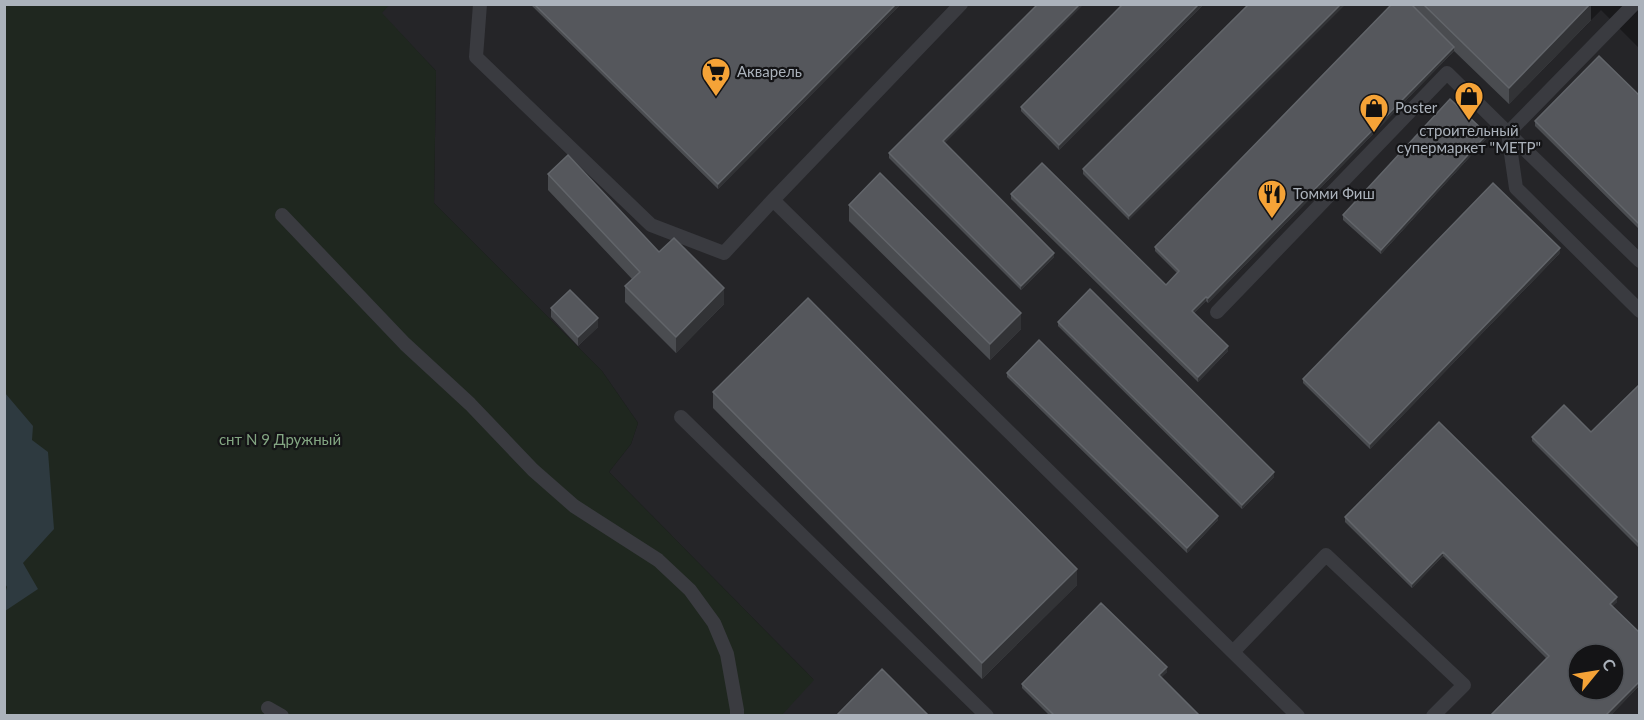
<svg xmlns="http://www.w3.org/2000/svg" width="1644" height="720" viewBox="0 0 1644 720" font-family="Lato,sans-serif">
<rect width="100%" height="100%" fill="#19191b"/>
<path fill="#252528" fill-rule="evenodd" d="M389,4h1186l16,16 10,-10 38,38v667h-858l32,-36 -204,-207 22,-28 7,-21 -36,-52 -168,-168 2,-132 -55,-58zM1578,654h36v36h-36z"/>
<path fill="#1f271f" d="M4,5h385l-7,8 54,58 -2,132 168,168 36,52 -7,21 -22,28 205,208 -33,36 -776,-1z"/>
<path fill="#2e3a40" d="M5,393l28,33 -1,14 16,12 6,77 -31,34 15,26 -33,22v-17l2,-7 -3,-5z"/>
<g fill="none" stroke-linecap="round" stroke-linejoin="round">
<path stroke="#3a3b40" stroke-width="14" d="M480,4l-4,53 175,168 73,28 49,-53 188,-196
M1634,4l-126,129 132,128
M773,200l525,516
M282,215l123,129 65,60 63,66 41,36 84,54 32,30 24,33 13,31 10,56v6
M1217,312l230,-239 61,60 8,55 124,123
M681,417l306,299
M1233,652l93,-97 138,130 -31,31
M268,708l14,8"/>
</g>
<path fill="#4a4c50" d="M530,4h371l-183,185z
M1123,4h81l-145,146 -38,-39v-4z
M1249,4l-120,216 -46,-46v-5z
M1392,4h199v16l-82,84 -55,-53 -246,252 -2,-2 -12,12 34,38 -30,31 -187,-183v-5l155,91 11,-12 -22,-22v-4z
M1640,96v134l-105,-104v-5z
M1487,138l-106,116 -38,-34v-5z
M945,143l109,114 -33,33 -132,-132v-5z
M548,174l111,78 65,52 -48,49 -51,-51v-16l7,-7 -84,-89z
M849,205l172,124 -31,31 -141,-139z
M1560,253l-190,196 -67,-66v-4z
M551,308l47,19 -20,19 -27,-29z
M1058,322l216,155 -32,32 -184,-183z
M1007,373l211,147 -31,33 -180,-176z
M1640,384v165l-108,-108v-4l59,-5z
M713,392l364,193 -95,94 -269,-271z
M1345,517l272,85 -5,4 28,27v52l-30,31h-120l56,-58 -103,-102 -31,32 -67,-66z
M1167,672l-6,5 39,39h-150l-28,-28v-4z"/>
<path fill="#323336" d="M896,4h5l-183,185v-5z
M1080,4h4l-141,141v-4z
M1199,4h5l-145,146v-5z
M1341,4h5l-217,216v-4z
M1591,4v16l-82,84v-16z
M1454,47v4l-246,252v-5z
M1487,134v4l-106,116v-4z
M1560,248v5l-190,196v-5z
M1054,253v4l-33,33v-4z
M724,288v16l-48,49v-16z
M1206,297v4l-14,14v-4z
M1021,313v16l-31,31v-16z
M598,318v9l-20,19v-9z
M1228,346v5l-30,31v-5z
M1274,472v5l-32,32v-4z
M1218,516v4l-31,33v-5z
M1443,552v4l-31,32v-4z
M1077,569v16l-95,94v-16z
M1617,597v5l-7,7v-5z
M1167,667v5l-8,8v-5z
M1640,681v4l-30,31h-5z"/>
<path fill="#55575c" stroke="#62656a" stroke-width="1.5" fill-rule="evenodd" d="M534,4h362l-178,180z
M1038,4h42l-137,137 111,112 -33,33 -132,-133z
M1123,4h76l-140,141 -38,-38z
M1249,4h92l-212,212 -46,-47z
M1392,4h19l43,43 -246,251 -2,-1 -14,14 36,35 -30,31 -187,-183 31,-31 124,122 13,-14 -24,-24z
M1423,4h167l-81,84z
M1599,56l41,40v129l-105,-104z
M1450,99l37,35 -106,116 -38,-35z
M568,155l91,97 15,-14 50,50 -48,49 -51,-51 15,-14 -92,-98z
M880,173l141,140 -31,31 -141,-139z
M1493,183l67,65 -190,196 -67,-65z
M1090,289l184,183 -32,33 -184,-183z
M570,290l28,28 -20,19 -27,-29z
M808,298l269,271 -95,94 -269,-271z
M1039,340l179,176 -31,32 -180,-175z
M1640,384v160l-108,-107 32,-32 27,27z
M1439,422l178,175 -7,7 30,29v48l-35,35h-115l59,-60 -106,-104 -31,32 -67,-67zM1578,654h36v36h-36z
M1101,603l66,64 -8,8 41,41h-145l-33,-32z
M882,669l47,47h-93z"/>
<defs>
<g id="supermarket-pin" transform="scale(1.5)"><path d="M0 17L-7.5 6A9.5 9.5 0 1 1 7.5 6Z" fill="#f5a337" stroke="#141416"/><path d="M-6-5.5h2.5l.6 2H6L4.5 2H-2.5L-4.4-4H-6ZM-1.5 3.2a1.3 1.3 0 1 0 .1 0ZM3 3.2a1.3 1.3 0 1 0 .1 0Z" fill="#111"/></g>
<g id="shop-pin" transform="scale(1.5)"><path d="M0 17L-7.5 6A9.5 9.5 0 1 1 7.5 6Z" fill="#f5a337" stroke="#141416"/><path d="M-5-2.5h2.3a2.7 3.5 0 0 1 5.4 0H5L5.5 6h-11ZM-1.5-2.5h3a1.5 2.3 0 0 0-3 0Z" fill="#111"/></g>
<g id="restaurant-pin" transform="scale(1.5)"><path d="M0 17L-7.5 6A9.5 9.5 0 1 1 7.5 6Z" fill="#f5a337" stroke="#141416"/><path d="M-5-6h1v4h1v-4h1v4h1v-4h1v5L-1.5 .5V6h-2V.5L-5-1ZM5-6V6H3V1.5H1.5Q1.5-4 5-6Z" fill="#111"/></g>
</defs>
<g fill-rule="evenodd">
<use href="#supermarket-pin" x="716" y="72"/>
<use href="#shop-pin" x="1469" y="96"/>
<use href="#shop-pin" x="1374" y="108"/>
<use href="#restaurant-pin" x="1272" y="194"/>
</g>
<g text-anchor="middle" stroke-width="4.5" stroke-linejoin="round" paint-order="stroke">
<g font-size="15" fill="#abb2bb" stroke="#141416" text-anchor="start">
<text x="737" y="77">Акварель</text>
<text x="1395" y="113">Poster</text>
<text x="1469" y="136" text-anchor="middle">строительный<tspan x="1469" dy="17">супермаркет "МЕТР"</tspan></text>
<text x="1293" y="199">Томми Фиш</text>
</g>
<g font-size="15" fill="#83a682" stroke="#141416">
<text x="280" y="445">снт N 9 Дружный</text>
</g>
</g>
<rect width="1644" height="720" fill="none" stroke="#abb2bb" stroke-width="12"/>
<g transform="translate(1596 672) rotate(60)"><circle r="28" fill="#141416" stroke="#505358" stroke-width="1.5"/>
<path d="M0-4.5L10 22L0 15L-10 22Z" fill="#f5a337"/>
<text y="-9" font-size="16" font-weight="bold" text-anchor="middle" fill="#abb2bb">С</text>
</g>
</svg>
